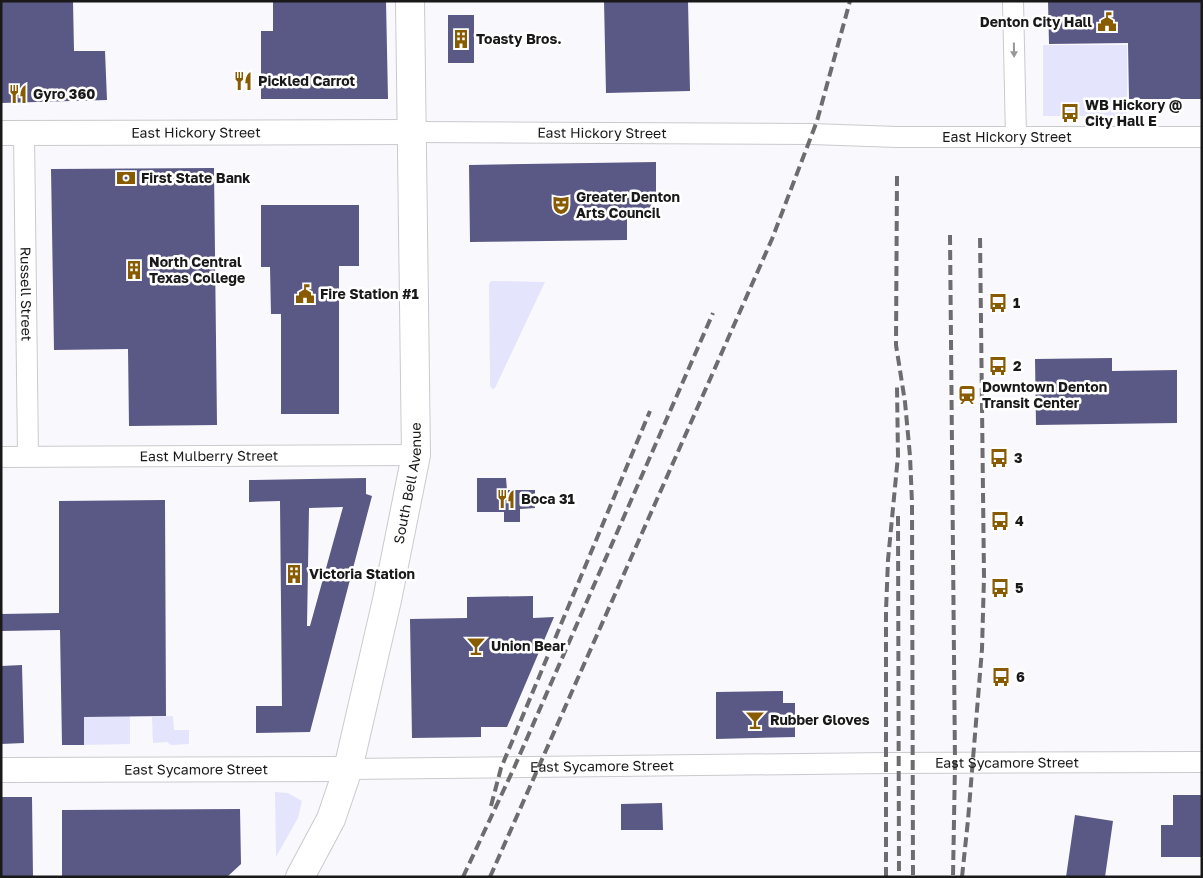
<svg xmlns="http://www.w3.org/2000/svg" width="1203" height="878" viewBox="0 0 1203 878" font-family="'Golos Text',sans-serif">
<rect width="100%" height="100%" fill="#f9f9fd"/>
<path fill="#e4e4fc" d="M1043,45h84v71h-84z
M491,281l54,1 -50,106 -3,1 -2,-4 -1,-101z
M130,716v28l-46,1v-28z
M173,716l1,14h15v14l-18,1 -4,-3 -14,1 -1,-26z
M275,792l13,1 14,8 -4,17 -22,39z"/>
<path fill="#5a5884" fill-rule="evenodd" d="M1,1h72l1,50h31l2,49 -106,3z
M273,1h113l2,98h-127v-68h12z
M604,1h84l2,90 -84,2z
M1048,1h154v98h-73l-1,-56 -79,1z
M448,15h26v48h-26z
M656,162v33l-10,20 -19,1v24l-157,2 -1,-77z
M214,168l3,257 -88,1 -1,-77 -74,1 -3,-181z
M261,205h98v61h-20v148h-58v-100h-10l-1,-47h-9z
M1112,358v13l65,-1v53l-141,2 -1,-66z
M366,478v16l6,2 -62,236 -54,1v-27h26l-2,-205 -31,1v-22zM343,507l-33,119h-3l2,-118z
M477,478h29l1,12h28v18l-15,1v13h-16v-10h-27z
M165,500l1,216 -82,1v28h-22l-2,-115 -59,1v-17l58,-1v-112z
M533,596v22l21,-1 -47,110h-26v10l-69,1 -2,-119 57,-1v-21z
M22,665l2,78 -23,1v-78z
M783,691v12h12v34l-79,2v-47z
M1173,795h29v62h-41v-32h12z
M1,797h31l1,80h-32z
M662,803l1,27h-42v-26z
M240,809l1,55 -14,13h-165v-67z
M1075,815l38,6 -8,56h-39z"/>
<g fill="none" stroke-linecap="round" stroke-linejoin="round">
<g stroke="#cacace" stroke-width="22">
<g id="minor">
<path d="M1013,1l3,136"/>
<path id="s1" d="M412,132l400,2 85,3h305"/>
<path id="s2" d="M24,133l4,323"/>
<path id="s3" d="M1,457l415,-2"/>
<path id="s4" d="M348,769l538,-6 316,-1"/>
</g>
</g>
<g stroke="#cacace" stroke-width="26">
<g id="tertiary">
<path id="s5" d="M1,133l411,-1"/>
<path id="s6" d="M1,770l347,-1"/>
</g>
</g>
<g stroke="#cacace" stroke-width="30">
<g id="secondary">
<path id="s7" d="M300,877l31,-58 17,-50 39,-169 29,-145 -6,-454"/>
</g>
</g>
<use href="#minor" stroke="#fff" stroke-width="20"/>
<use href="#tertiary" stroke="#fff" stroke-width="24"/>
<use href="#secondary" stroke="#fff" stroke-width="28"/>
<path stroke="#6d6d6f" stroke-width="4" stroke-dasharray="10 5" stroke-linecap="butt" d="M897,176l-1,169 9,57 5,54 2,47 1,374
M950,235l5,528 -2,114
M898,516l1,361
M491,806l10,-38 149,-357
M463,877l51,-109 199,-455
M490,877l282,-638 45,-118 33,-120
M886,877v-266l2,-51 10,-104 -1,-69
M962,877l6,-57 14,-171 2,-72 -4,-342"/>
</g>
<defs><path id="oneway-solid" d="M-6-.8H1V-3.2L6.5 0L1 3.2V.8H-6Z" transform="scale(1.25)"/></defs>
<use fill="#989898" href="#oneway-solid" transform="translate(1014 50) rotate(89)"/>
<defs>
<g id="civic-bare" transform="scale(1.5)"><path d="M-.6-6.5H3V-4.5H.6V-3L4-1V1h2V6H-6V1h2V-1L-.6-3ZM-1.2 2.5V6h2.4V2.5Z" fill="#895b00" stroke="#fff" stroke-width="2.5" paint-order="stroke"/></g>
<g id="building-bare" transform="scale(1.5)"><path d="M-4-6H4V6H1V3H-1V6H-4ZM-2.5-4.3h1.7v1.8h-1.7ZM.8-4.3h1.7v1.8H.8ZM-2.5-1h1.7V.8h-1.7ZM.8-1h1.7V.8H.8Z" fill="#895b00" stroke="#fff" stroke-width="2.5" paint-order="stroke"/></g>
<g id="restaurant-bare" transform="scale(1.5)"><path d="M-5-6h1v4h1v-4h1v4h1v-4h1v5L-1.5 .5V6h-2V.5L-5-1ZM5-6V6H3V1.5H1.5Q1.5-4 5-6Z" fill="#895b00" stroke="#fff" stroke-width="2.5" paint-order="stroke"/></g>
<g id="bus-bare" transform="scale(1.5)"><path d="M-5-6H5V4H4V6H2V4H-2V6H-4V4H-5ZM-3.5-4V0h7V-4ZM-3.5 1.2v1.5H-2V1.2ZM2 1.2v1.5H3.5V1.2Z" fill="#895b00" stroke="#fff" stroke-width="2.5" paint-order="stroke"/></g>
<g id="bank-bare" transform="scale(1.5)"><path d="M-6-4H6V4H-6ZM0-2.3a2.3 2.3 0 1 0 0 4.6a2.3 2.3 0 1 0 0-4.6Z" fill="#895b00" stroke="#fff" stroke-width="2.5" paint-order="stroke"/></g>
<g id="theatre-bare" transform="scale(1.5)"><path d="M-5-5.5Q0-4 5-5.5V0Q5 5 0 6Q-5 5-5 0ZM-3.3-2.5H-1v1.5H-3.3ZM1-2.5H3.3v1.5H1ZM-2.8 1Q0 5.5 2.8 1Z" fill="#895b00" stroke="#fff" stroke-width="2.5" paint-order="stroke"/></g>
<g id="station-bare" transform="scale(1.5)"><path d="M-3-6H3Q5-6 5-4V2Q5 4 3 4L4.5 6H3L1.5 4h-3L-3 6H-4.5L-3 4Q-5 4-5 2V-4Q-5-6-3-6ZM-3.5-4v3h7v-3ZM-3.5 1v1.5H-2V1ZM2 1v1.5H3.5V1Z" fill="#895b00" stroke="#fff" stroke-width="2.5" paint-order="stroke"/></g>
<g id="bar-bare" transform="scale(1.5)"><path d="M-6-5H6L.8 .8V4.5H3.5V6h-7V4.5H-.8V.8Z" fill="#895b00" stroke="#fff" stroke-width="2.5" paint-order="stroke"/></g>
</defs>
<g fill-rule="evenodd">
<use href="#civic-bare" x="1107" y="22"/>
<use href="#building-bare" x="461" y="39"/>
<use href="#restaurant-bare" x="243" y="81"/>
<use href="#restaurant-bare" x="18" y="94"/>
<use href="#bus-bare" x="1070" y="113"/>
<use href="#bank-bare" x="126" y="178"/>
<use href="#theatre-bare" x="561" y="205"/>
<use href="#building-bare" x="134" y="270"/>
<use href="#civic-bare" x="305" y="294"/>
<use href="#bus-bare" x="998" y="303"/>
<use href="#bus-bare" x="998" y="366"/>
<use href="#station-bare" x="967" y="395"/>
<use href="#bus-bare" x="999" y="458"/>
<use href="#restaurant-bare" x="506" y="499"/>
<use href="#bus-bare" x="1000" y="521"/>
<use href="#building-bare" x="294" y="574"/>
<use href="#bus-bare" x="1000" y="588"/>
<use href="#bar-bare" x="476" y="646"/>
<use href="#bus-bare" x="1001" y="677"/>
<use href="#bar-bare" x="755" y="720"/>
</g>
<g text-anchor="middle" stroke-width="5" stroke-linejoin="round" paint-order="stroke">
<g font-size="14" font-weight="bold" fill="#19191a" stroke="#fff" text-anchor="start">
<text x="1092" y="27" text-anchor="end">Denton City Hall</text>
<text x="476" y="44">Toasty Bros.</text>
<text x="258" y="86">Pickled Carrot</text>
<text x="33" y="99">Gyro 360</text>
<text x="1085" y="110">WB Hickory @<tspan x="1085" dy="16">City Hall E</tspan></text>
<text x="141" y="183">First State Bank</text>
<text x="576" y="202">Greater Denton<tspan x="576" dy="16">Arts Council</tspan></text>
<text x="149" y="267">North Central<tspan x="149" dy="16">Texas College</tspan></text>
<text x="320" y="299">Fire Station #1</text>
<text x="1013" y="308">1</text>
<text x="1013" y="371">2</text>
<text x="982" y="392">Downtown Denton<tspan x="982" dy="16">Transit Center</tspan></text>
<text x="1014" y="463">3</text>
<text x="521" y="504">Boca 31</text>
<text x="1015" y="526">4</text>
<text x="309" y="579">Victoria Station</text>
<text x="1015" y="593">5</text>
<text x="491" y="651">Union Bear</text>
<text x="1016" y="682">6</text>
<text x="770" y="725">Rubber Gloves</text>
</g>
<g font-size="14" fill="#19191a" stroke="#fff">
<text dy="5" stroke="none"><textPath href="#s5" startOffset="195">East Hickory Street</textPath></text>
<text dy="5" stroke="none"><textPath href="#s1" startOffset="190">East Hickory Street</textPath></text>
<text dy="5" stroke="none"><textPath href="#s1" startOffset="595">East Hickory Street</textPath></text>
<text dy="5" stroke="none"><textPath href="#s2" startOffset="161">Russell Street</textPath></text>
<text dy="5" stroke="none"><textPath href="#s3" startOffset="208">East Mulberry Street</textPath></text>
<text dy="5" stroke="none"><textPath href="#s7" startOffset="411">South Bell Avenue</textPath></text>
<text dy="5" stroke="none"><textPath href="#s4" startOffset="659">East Sycamore Street</textPath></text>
<text dy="5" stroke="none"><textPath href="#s4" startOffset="254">East Sycamore Street</textPath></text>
<text dy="5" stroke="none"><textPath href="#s6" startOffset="195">East Sycamore Street</textPath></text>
</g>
</g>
<rect width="1203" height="878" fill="none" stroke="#19191a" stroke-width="5"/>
</svg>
